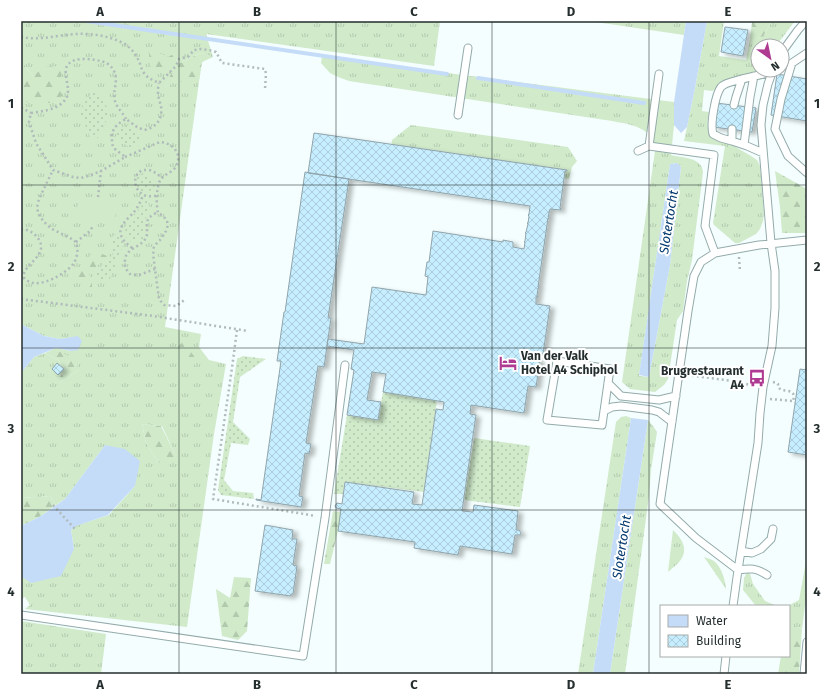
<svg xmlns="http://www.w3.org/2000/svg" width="828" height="695" viewBox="0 0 828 695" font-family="'Fira Sans',sans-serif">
<defs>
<pattern id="grass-tufts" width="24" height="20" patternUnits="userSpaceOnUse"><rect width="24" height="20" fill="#d0eaca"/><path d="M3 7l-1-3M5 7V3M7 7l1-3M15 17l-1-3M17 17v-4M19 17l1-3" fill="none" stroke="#b2c9ae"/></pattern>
<pattern id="forest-firs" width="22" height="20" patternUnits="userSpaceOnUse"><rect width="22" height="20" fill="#d0eaca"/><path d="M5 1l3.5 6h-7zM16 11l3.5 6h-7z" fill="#b2c9ae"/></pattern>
<pattern id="garden-dots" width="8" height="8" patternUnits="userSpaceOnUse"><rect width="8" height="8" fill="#d0eaca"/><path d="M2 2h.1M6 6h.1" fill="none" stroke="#b2c9ae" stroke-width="1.8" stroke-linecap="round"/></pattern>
<pattern id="building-cross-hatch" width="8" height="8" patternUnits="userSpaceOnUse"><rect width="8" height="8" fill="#c7eefe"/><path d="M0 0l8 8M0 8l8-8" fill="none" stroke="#abccda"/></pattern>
<filter id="shadow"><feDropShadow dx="4.5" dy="2.5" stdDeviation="2" flood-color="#0004"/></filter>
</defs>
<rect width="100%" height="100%" fill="#f4fefe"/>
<path fill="url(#grass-tufts)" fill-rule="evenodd" d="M21,21h419l-6,45 -228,-32 7,23 -12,-4 -21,10 -5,-2 16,-12 -22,8 2,17 -7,14 10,-6h25l-34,245 36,7 -2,13 10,13 17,4 -12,70 -27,193 -162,-18 5,-4 -5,-8 -4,2v-23l53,-27 -3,-19 4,-4 34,-11 26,-29 -30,-41 -40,54 -9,6 -6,-9 -29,2v-125l13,-16 11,-4 13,7 8,10 -7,7v6l18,-12 -21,-23 15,3 7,-14 -18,2 -16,-3 -23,-12zM25,66l8,10 -10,26zM142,424l20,2 13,28 -17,8 -12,-19z
M589,21h97l-2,14z
M707,21h17l-5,35 27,4 4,-21h7l6,-3 9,-15h23l-19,25h-18v24h7l-2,9 -45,10 -6,2 -8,-1 -2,21 7,1c-1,8 -4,15 3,21l39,23 6,4 3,6 4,46 -1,9 -3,8 -4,5 -17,9h-4l-21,-18 -1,-2 12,-77 -41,-5 3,-14 8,-39z
M322,57l352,45v23l-3,30c11,3 31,2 32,17l-11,88 -5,21 -4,30 -6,9 -9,59 -4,6 -9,7 -25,-3 -8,-7 33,-231c-3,-25 -23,-26 -43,-30l-263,-40 -11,-4 -8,-4 -9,-10zM677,163l4,4 -11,98 -21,112 -10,-1 31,-212z
M411,125l157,22 9,14 -5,6 -3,12 -50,-6 -128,-23 1,-10z
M626,416l5,2 -38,256h-15l38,-252 5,-5z
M648,420l5,6 4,6 -6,38 -2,26 -24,178h-15z
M673,530c9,9 16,19 7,31 -3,4 -8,7 -12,11z
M807,556v34l-5,39 -13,-5v-18h-1l11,-6z
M704,557c3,1 7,2 10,4 8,7 11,18 12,28z
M747,572l3,2 3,10 12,17 12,5h-21l-13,-16 1,-12z
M21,621l85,13 -5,40h-80z"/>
<path fill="url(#forest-firs)" d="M750,21h22l-9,15 -6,3h-7l2,-16z
M148,48l20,9 17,-9 7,1 -16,11 4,3 21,-10 12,4 -11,5 -3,20h-25l-11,7 8,-15 -20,-7z
M24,65l9,11 11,-9 17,-1 1,30 -10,7 -29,-1z
M775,171l32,18v44h-25l-2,-26z
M95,251l12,5 -18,18 3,7v9l-16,-11 9,-18z
M183,342l11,14 2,9 -11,-2 -8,-16z
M56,348l4,4 18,8 -1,11 -18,12 -9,-4 2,-4 7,2 7,-7 -8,-10 -13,-7z
M142,424l19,2 14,28 -2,9 -8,1 -7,-2 -12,-19z
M50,496l6,9 -15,11 -20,10v-28z
M333,511l8,1 -3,19 -8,33h-6z
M234,577l17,1 -4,53 -9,9 -16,-4 -6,-47 14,9z
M789,624l13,5 -3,45h-21l3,-18h8z"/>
<path fill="#d0eaca" d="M79,198l38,7 -3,20 -39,-7z"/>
<path fill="url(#garden-dots)" d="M94,90l13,17 1,10 -10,21 -8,-1 -11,-27z
M127,125l13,8 1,11 -11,4 -14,-11 3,-8z
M143,173l10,5 2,11 -12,4 -6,-6 -1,-10z
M147,199l4,13c-9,8 -9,15 -7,27l-12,4 -6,-6 -1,-10z
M118,233l6,10 -15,38h-12l-1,-9 17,-18 -2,-9 1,-8z
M243,356l23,3 -26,18 -7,45 17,17 -2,6 -17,-2 -7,37 9,11 20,2 1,6 -33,-4 -3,-5 19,-131z
M383,392l54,8 -13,92 -79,-10 -2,12h-9l13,-79 31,5z
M474,438l56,8 -10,61 -56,-7z"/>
<path fill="#c5dcf8" d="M686,21h21l-12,67 -8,39 -6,6 -7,-8v-23z
M677,163l4,4 -11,98 -21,112 -10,-2 31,-211z
M21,324l23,12 16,3 18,-3 4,5 -4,9 -7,1 -15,-3 -22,9 -13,16z
M631,418l17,2 -38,254h-17z
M105,445l20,4 15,12 -5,25 -27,29 -32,11 -5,4 3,19 -13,27 -30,7 -10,-7v-50l20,-10 24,-17z"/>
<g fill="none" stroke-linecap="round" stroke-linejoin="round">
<path stroke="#c5dcf8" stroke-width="4" d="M86,21l361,53
M478,78l166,25"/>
</g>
<path fill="url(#building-cross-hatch)" stroke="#90a4ac" filter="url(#shadow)" d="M725,27l23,3 -5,26 -22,-4z
M777,74l30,5v42l-36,-6z
M716,103l40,5 -4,24 -39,-5z
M314,133l253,37v1h-2l-5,37 1,1v1l-11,-1 -2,8h1v2l-1,-1 -10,69h1v1h-1l-1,8 1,1h-2v7l14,2 -7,48 -6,-1 -1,7h4l-4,27 -8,-1 -4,27 -53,-8 -1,9 6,1 -14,96 11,1 1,-7 44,6 -2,19h3l2,3 -1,2h-5l-3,19 -52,-8 -2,9 -44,-7 1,-6 -77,-11 3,-22 -5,-1 -1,-2 2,-3 5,1 3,-22 69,10 -2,12 10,1 14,-96 7,1 1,-8 -61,-10 3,-18 -14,-2 -5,28 14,2 -3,18 -31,-5 7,-45 -3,-1 3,-19 -27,-4 1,-7 36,5 8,-57 54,8 2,-18 -3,-1 2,-14h2l4,-31 70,11v-2l10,2v5l11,2 1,-7h-1l1,-1 1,-8h-1l1,-1 2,-8 -1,-1h1l1,-7 -1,-1 1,-1 1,-8 -222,-33z
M305,172l44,7 -21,139h3l-7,49 -6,-1 -12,77 5,1 -2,10 -4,-1 -6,43 4,1 -2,10 -45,-7v-1l5,1 20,-139h-4l7,-49h1z
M57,363l7,6 -6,6 -6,-6z
M800,369l7,1v85l-19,-3z
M265,525l28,5 -1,9h5l-4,26 4,1 -4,28h-2v2l-36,-5z"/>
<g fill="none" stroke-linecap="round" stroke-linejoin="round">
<g stroke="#94abab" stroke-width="9">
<path id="lane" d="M782,52l16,-22 8,-9
M807,53l-15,10 -11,36 -6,30 13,27 19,17
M659,74l-10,72 65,9 -9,71 10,27
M734,105l2,-8 6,-18 30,-7
M458,115l10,-67
M732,129v12l15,5 16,7
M732,141l-11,-3 -8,-4c-3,-9 2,-39 8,-47 4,-5 15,-6 21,-8
M744,145l6,-48 4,-21
M638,151l11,-5
M557,361l53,8 -8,56 -55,-5z
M608,383l13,13 38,4 17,-4
M604,411l8,-4 9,-1 31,4 7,2 13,10
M741,551l11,2 9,-4 10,-10 2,-10
M767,575c-11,-7 -16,-7 -29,-5l-42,-32 -36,-34 28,-193 6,-35 7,-14 14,-9 44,-8 48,-5
M733,606l5,-36 20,-127 2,-30 3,-26 9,-41 3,-38v-37l-4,-28 -10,-118 2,-20 5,-21 5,-14
M21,615l282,41 22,-138 20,-153
M724,674l2,-18
M804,674l3,-32"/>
</g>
<path stroke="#b1bbbb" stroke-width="2.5" stroke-dasharray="2 3" stroke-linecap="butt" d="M21,37c18,4 36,-2 55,-3 16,-1 33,2 47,9 9,5 14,13 17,21 1,3 2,6 4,9 3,5 9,7 15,10l17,-17 3,-7 9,-2 6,-7 7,-1 8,1 7,2 6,11 43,6 1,5 -1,15
M21,108h1l9,5
M126,119c-3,-6 -9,-11 -11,-18 -3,-10 4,-20 -1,-30 -3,-6 -8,-9 -14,-10 -7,-2 -18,-3 -25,-1 -20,7 0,28 -10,40 -8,10 -22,11 -34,13l-2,9 7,21 17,27 20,7 8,1 10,-3 10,-4 24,-14c-3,-3 -7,-5 -10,-8 -3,-3 -3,-6 -3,-10 -1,-10 6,-16 14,-20l11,8 7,3c12,-2 19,-11 17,-24 -1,-4 -3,-8 -3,-13 0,-3 0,-7 1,-10
M125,157l35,-15c15,1 24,15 14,27 -4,4 -10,6 -13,10 -5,7 -5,25 -3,34 12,6 12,14 4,24 -2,4 -6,6 -8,10 -1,2 0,4 -1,7l6,45 5,6 12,1 10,-7
M156,196c-4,0 -9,1 -12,-1 -13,-6 -12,-27 5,-25 5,1 9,5 14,8
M98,197l3,-26
M21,229c6,0 12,3 16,8 15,18 -16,28 -13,40 0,2 2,3 4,4 12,8 39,-8 46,-18 4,-8 5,-16 0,-23l-22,-11 -5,-4 -6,-7 -3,-6 -1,-5 2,-8 14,-29
M76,242l14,-11 3,-5
M132,248c-3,-3 -7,-5 -9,-9 -8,-11 4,-19 11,-27 4,-5 7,-11 9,-17
M739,257l1,15
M155,269l-16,6 -9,-1c-4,-4 -6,-8 -5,-14 1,-12 15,-12 21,-22 3,-6 -2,-16 4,-21 2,-2 6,-4 8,-5
M21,299l132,17 95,15
M237,330l-5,38 -19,131 103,17
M687,375l46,6 22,5
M773,382l4,1 1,1v3l3,3c9,1 15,1 12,11l2,1
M770,399l23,2
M53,505l22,24"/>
<use href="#lane" stroke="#fff" stroke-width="7"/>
</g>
<path fill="none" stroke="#252e2e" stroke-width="1" stroke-opacity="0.55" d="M179,21v653M336,21v653M492,21v653M649,21v653M21,185h786M21,348h786M21,510h786"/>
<defs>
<g id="hotel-bare" transform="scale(1.38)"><path d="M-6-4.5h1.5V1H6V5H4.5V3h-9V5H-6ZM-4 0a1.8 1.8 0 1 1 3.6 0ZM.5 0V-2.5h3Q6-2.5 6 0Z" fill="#af3a91" stroke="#fff" stroke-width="2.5" paint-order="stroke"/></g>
<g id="bus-bare" transform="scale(1.38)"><path d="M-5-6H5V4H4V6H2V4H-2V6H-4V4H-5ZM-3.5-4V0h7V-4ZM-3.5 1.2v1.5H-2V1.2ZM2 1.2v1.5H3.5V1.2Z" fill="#af3a91" stroke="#fff" stroke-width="2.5" paint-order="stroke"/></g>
</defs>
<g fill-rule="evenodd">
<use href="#hotel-bare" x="508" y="363"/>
<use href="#bus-bare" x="757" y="378"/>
</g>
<g text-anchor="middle" stroke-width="4" stroke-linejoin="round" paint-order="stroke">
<g font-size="12" font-weight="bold" fill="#252e2e" stroke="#fff" text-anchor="start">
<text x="521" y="360">Van der Valk<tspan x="521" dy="14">Hotel A4 Schiphol</tspan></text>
<text x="744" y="375" text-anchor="end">Brugrestaurant<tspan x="744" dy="14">A4</tspan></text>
</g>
<g font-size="13" font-style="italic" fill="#02376d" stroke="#fff">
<text transform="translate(668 222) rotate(-81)" y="5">Slotertocht</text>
<text transform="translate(621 547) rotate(-81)" y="5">Slotertocht</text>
</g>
</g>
<rect width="828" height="695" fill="none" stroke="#ffffff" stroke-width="44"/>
<rect x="660" y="605" width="130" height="52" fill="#ffffff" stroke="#a8abab"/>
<rect x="668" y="615" width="20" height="12" fill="#c5dcf8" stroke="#a8abab"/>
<text x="696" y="625" font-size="12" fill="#252e2e">Water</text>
<rect x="668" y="635" width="20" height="12" fill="url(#building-cross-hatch)" stroke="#a8abab"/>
<text x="696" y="645" font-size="12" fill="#252e2e">Building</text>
<g transform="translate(770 58) rotate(147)"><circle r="19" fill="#ffffff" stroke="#a8abab"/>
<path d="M0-3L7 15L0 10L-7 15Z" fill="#af3a91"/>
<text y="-6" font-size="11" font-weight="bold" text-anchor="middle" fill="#252e2e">N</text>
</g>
<rect x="22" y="22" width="784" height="651" fill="none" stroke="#252e2e" stroke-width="1.5"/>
<g font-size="13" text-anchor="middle" font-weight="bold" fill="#252e2e">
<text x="100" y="16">A</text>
<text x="257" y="16">B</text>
<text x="414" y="16">C</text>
<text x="571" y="16">D</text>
<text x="728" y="16">E</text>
<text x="11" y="108">1</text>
<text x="817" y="108">1</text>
<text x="11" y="271">2</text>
<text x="817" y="271">2</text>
<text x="11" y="433">3</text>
<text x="817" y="433">3</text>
<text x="11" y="596">4</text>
<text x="817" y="596">4</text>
<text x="100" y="689">A</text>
<text x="257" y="689">B</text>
<text x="414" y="689">C</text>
<text x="571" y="689">D</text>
<text x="728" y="689">E</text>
</g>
</svg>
